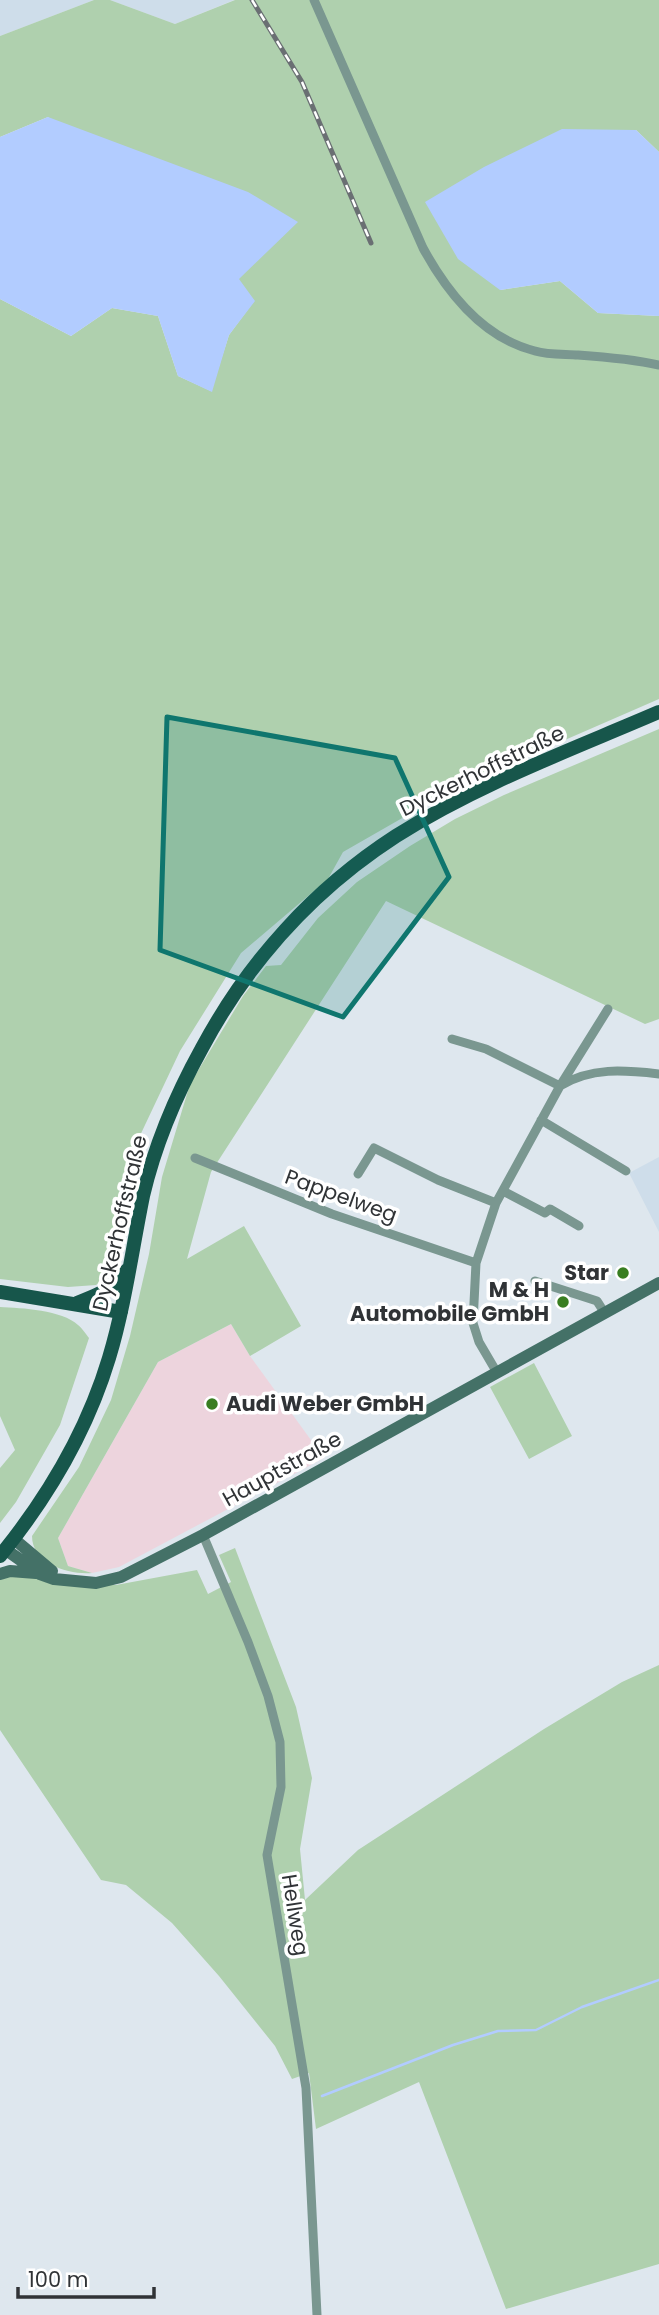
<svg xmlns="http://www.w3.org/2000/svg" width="659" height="2315" viewBox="0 0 659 2315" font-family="Poppins,sans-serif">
<rect width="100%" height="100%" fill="#dee7ee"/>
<path fill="#edd4dd" d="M231,1324l19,32 74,102 -205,109 -27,6 -24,-7 -10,-28 100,-176z"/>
<path fill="#ceddea" d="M0,0h94l-94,36z
M110,0h124l-59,24z
M659,1157v75l-30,-59z"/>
<path fill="#afd0ae" d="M94,0h16l65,24 60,-24h424v152l-23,-22 -136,160 60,-9 38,32 61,3v383l-170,74 -64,32 -82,47 -15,27 -87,74 -61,98 -44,93 -29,132 -11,9 -28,2 -68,-8v-980l71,37 41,-28 46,8 20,60 33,15 18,-56 25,-34 -206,-184 -48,20v-101z
M659,729v290l-14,5 -259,-123 -175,271 -24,87 57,-33 57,100 -51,30 -19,-32 -73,38 -100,176 10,28 24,7c-23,2 -60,-9 -60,-37l47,-69 32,-67 19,-64 19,-82 13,-77 28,-93 53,-88 23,-30 15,-1 37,-47 39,-36 53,-36 45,-27 49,-24z
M0,1307c22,1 62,3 78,18 4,3 8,9 11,13l-29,87 -44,77 -16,21v-55l15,-18 -15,-34z
M534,1363l38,73 -43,23 -39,-72z
M235,1548l61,159 16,71 -12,71 5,51 53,-50 186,-121 78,-47 37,-17v599l-153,45 -87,-227 -103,47 -7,-56 -17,6 -17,-33 -56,-70 -47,-53 -46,-38 -25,-5 -101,-150v-150l11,-4 105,9 81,-15 11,24 23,-12 -12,-27z"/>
<path fill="#b2ccff" d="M48,117l200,75 50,30 -59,57 16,22 -26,34 -17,57 -34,-16 -20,-60 -46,-8 -41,28 -71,-37v-162z
M562,129l74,1 23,22v164l-61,-3 -38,-32 -60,9 -42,-31 -33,-57 59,-35z"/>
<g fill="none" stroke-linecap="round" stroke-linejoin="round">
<path stroke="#b2ccff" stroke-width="2.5" d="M322,2096l131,-51 45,-14 38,-1 46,-23 77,-27"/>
<path stroke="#7a9790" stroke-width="9" d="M314,0l109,248c25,46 60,90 112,103 13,4 30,3 43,4 28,2 54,4 81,10
M452,1039l34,10 74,37c31,-19 64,-16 99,-12
M541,1120l85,51
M195,1158l137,56 144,49
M358,1174l16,-26 64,32 58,23
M503,1191l42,22 5,-4 29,17
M535,1281l62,20 7,11
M496,1371l-17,-29 -6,-19 3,-60 20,-60 64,-117 48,-77
M203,1535l45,107 20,54 12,46 1,45 -14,68 39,233 11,227"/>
<path stroke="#447167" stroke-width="12" d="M14,1539l38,32
M5,1549l35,25 14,5 42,4 25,-6 82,-42 456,-252
M0,1574l10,-3 26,2"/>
<path stroke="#17564b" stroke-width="14" d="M0,1292l121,20
M77,1303c20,-8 38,-14 50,-33
M0,1556c48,-59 87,-125 109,-198 16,-53 23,-108 34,-162 12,-52 33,-101 59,-148 46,-86 112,-159 194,-212 82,-52 175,-86 263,-124"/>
<g stroke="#6a6f73" stroke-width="5">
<path id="rail" d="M252,0l50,82 69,161"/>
</g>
<use href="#rail" stroke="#fff" stroke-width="2.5" stroke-dasharray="8" stroke-linecap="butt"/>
</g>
<path fill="#0f766e" fill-opacity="0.2" stroke="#0f766e" stroke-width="5" stroke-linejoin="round" d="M167,717l228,41 54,119 -106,140 -183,-67z"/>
<g fill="#397e21" stroke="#fff" stroke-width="2.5">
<circle cx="623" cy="1273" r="7"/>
<circle cx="563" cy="1302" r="7"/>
<circle cx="212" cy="1404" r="7"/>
</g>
<g text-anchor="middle" stroke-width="7" stroke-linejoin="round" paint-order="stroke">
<g font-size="21" fill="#303336" stroke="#fff">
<text transform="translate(482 771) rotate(-26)" y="7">Dyckerhoffstraße</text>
<text transform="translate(341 1196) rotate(20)" y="7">Pappelweg</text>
<text transform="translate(120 1223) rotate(-77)" y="7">Dyckerhoffstraße</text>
<text transform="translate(282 1469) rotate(-29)" y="7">Hauptstraße</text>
<text transform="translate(295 1915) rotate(81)" y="7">Hellweg</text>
</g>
<g font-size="21" font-weight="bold" fill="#303336" stroke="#fff" text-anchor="end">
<text x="609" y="1280">Star</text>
<text x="549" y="1297">M &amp; H<tspan x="549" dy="24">Automobile GmbH</tspan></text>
<text x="226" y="1411" text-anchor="start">Audi Weber GmbH</text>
</g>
</g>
<path d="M18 2287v10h136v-10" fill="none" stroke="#303336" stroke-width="3.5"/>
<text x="28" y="2287" font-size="21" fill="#303336" stroke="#ffffff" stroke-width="5" paint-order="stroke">100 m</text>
</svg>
